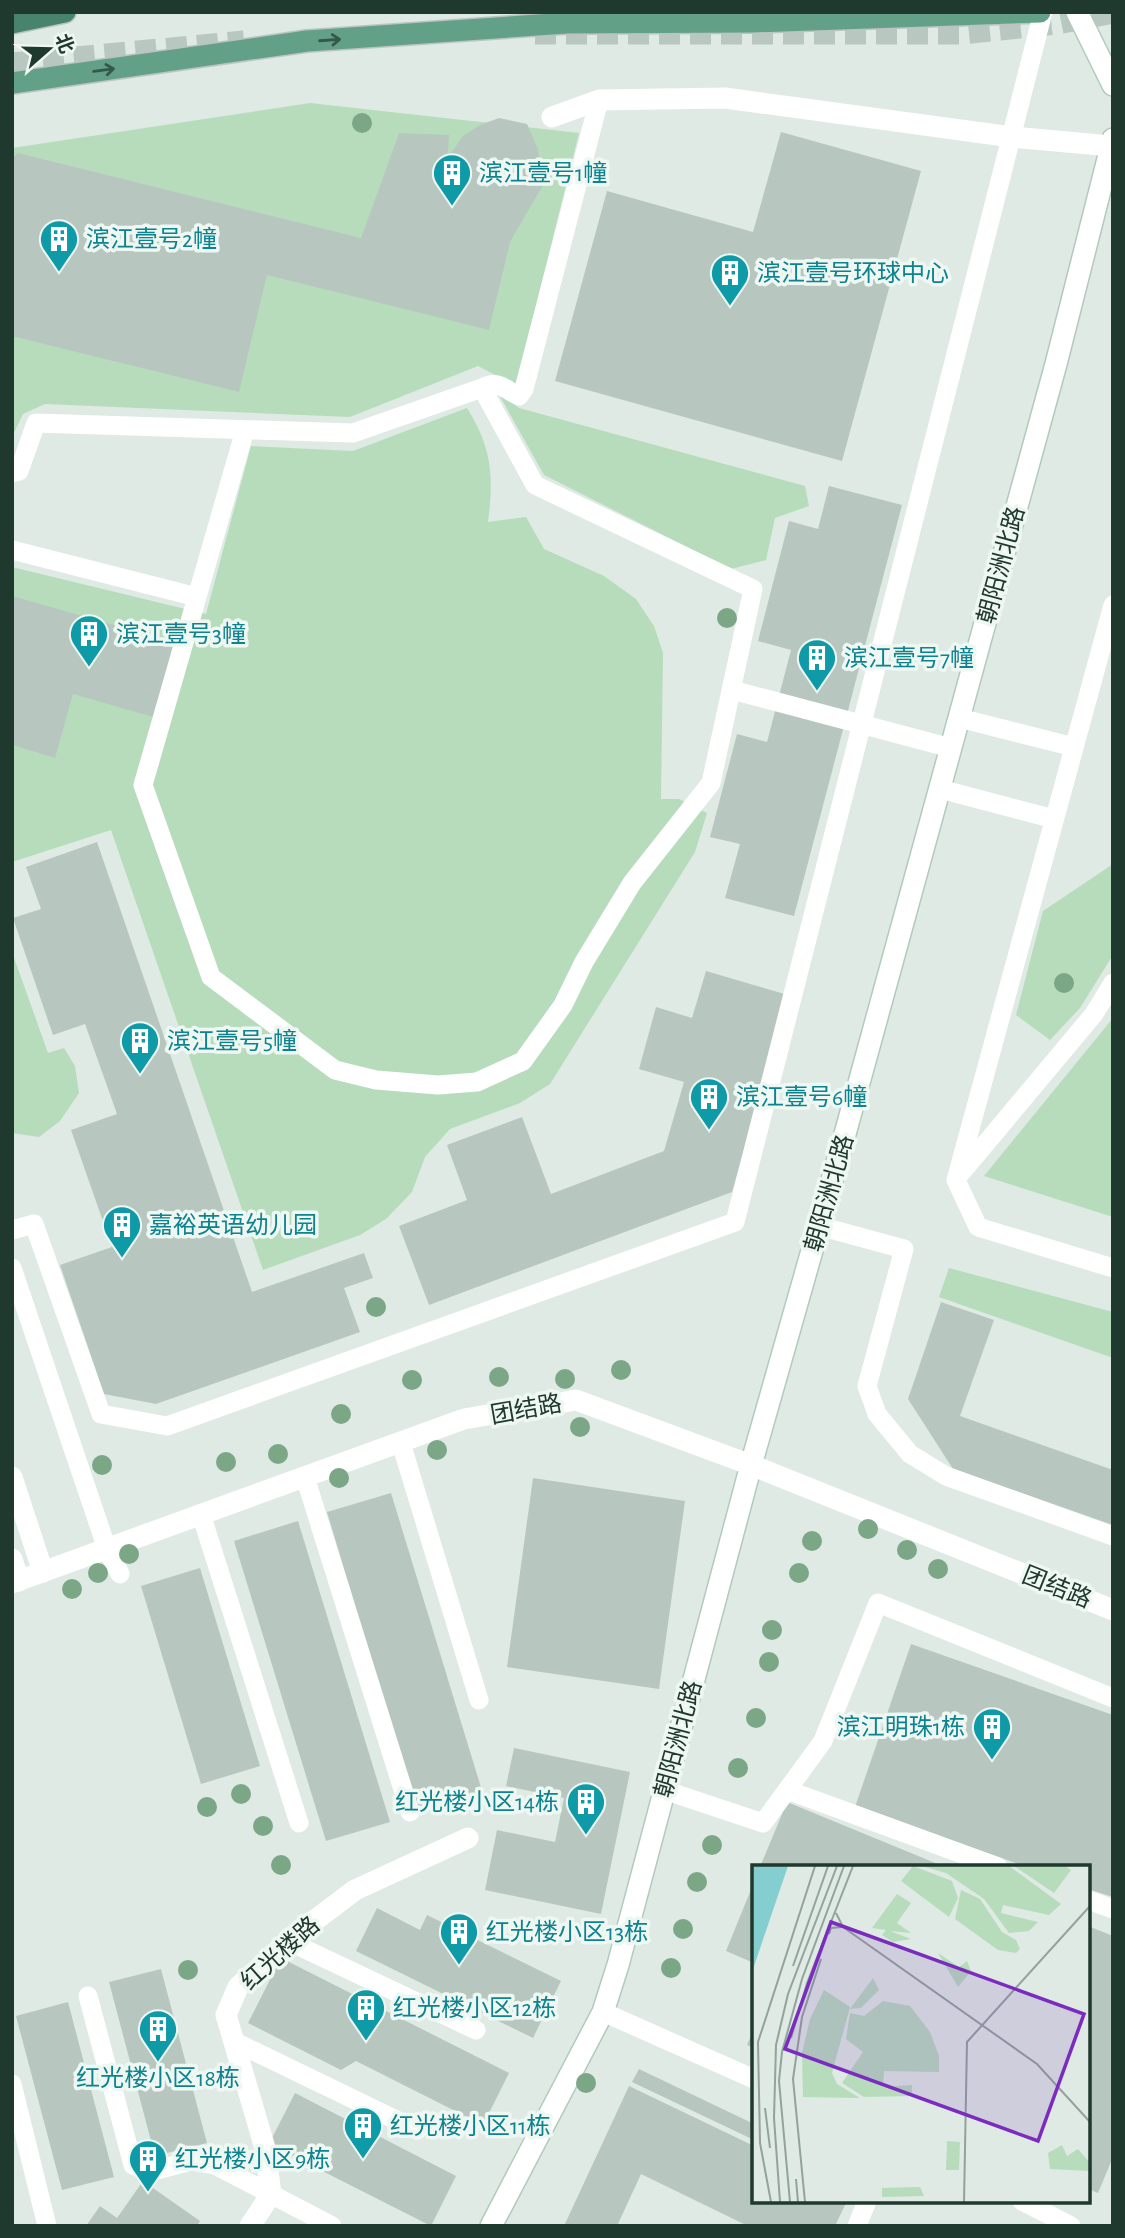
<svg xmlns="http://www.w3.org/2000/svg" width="1125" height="2238" viewBox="0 0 1125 2238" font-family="'Alegreya Sans','Noto Sans SC',sans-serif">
<rect width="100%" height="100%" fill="#deeae3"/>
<path fill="#b7dcbc" d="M310,103l269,30 -63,253 -38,-20 -128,51 -305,-13 -22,10 -11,23v-289z
M497,391l22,17 286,78 4,20 -34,12 -9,42 -35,9 -187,-94z
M467,408c25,40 27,68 21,114l38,-5 18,32 60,27 32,23 18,27 9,27 -2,146h18l28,14 -12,39 -145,232 -30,19 -70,26 -25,28 -13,35 -26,27 -26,16 -97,35 -152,-440 -99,32v-295l194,47 45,-168 102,5z
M1113,864v91l-33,53 -30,32 -34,-25 27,-104z
M12,952l36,101 16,-5 11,18 4,27 -19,28 -21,16 -27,-4z
M1113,1018v199l-129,-41z
M949,1268l164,44v46l-174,-61z"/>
<path fill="#b7c7bf" d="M499,118l28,6 11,25 5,36 -33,57 -21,88 -222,-55 -28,117 -227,-56v-178l6,-5 343,85 38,-105 50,2 -1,17 3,1 12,-17 17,-11z
M781,132l140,39 -79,290 -287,-80 52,-190 146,41z
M829,486l73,19 -108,411 -69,-18 15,-54 -30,-7 27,-103 30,8 24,-92 -33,-9 31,-120 29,8z
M12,596l162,46 -21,75 -80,-23 -18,64 -43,-13z
M97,842l155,450 112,-39 9,25 -29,10 16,44 -204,72 -52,-10 -44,-129 52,-18 -41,-117 46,-16 -32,-90 -32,11 -40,-117 28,-9 -15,-42z
M706,971l82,24 -56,197 -303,113 -30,-79 68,-26 -20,-55 75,-28 29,77 113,-43 20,-69 -45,-13 17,-62 36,11z
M941,1302l53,18 -34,96 153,54v55l-160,-56 -45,-70z
M533,1478l152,23 -26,188 -152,-22z
M391,1493l92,301 -65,20 -91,-302z
M298,1521l92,301 -64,19 -92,-300z
M200,1568l60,198 -59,18 -60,-198z
M911,1644l202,71v182l-25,-8v-22h-61l-172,-60z
M514,1748l116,24 -29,142 -116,-24 12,-60 58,12 9,-44 -58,-12z
M787,1802l158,65h-185z
M754,1882v81l-28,-12z
M377,1908l43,22 7,-15 134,66 -28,57 -177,-87z
M1088,1926l25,10v221l-15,36 -10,-4z
M281,1958l228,115 -26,52 -127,-64 -15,9 -93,-47z
M161,1969l46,174 -52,13 -46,-174z
M68,2002l46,175 -52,13 -46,-174z
M754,2029v19l-7,-3z
M639,2069l115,55v16l-122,-58z
M629,2086l125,60v55h93l-12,25h-87l-107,-52 -24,52h-53z
M295,2093l161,83 -25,50 -162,-82z
M143,2181l57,40 -3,5h-111l14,-20 17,12z"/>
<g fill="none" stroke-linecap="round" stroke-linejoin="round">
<path stroke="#b8c7bf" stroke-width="21" stroke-dasharray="21 10" stroke-linecap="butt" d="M535,34h428l94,-10 56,-11
M12,63l232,-22"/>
<g stroke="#b2cabe" stroke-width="24">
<path id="secondary" d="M1077,12l36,73
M491,2226l112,-214 15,-47 133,-500 91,-320 214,-781 57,-225"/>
</g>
<g stroke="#bcc4c1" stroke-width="24">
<path id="primary" d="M12,83l295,-42 260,-18 185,-1 288,-10"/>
</g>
<g stroke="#bcc4c1" stroke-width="24">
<path id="trunk" d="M12,23l53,-11"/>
</g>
<path stroke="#fff" stroke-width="19" d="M482,388c17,-9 23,2 37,8l5,-7 75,-289
M12,473l7,-2 17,-48 317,10 129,-45 53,97 218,104 -42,194 -79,100 -48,79 -21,43 -40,56 -46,21 -39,3 -62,-5 -41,-10 -124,-93 -68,-192 102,-355
M12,550l185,47
M1113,605l-157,575 22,47 135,41
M732,690l219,58
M959,718l115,29
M940,789l114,30
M961,1173l133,-159 19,-31
M819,1226l85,23 -37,137 10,28 33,40 36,22 167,60
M12,1230l22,-6 67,190 66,12 568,-204 308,-1210
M12,1268l95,281 13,25
M401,1443l78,257
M305,1477l105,335
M201,1514l98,309
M664,1790l99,33 60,-82 55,-138 235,95
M787,1790l211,77
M1088,1900l25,9
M288,1941l188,89
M88,1996l45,169 16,7 42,-11 24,4 117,61
M603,2012l151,67
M233,2041l184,89
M12,2084l35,142
M1022,2201l49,25
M857,2226l10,-25"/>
<path stroke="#fff" stroke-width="21" d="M552,117l47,-17 126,-2 287,39 99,9
M12,1477l31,95
M12,1559l7,22
M250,2226l21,-32 -6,-46 -39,-133 12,-28 56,-51 61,-46 113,-52"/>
<path stroke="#fff" stroke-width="21" d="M12,1583l452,-164 112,-19 175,65 362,145"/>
<use href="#secondary" stroke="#fff" stroke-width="21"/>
<use href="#primary" stroke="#63a088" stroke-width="21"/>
<use href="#trunk" stroke="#48836d" stroke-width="21"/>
</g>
<g fill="#7ba787">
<circle cx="362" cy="123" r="10"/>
<circle cx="727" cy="618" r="10"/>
<circle cx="1064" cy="983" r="10"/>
<circle cx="376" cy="1307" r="10"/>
<circle cx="621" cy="1370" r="10"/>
<circle cx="499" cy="1377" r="10"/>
<circle cx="565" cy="1379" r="10"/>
<circle cx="412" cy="1380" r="10"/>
<circle cx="341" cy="1414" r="10"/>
<circle cx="580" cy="1427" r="10"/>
<circle cx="437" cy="1450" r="10"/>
<circle cx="278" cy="1454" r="10"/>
<circle cx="226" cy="1462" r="10"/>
<circle cx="102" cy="1465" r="10"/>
<circle cx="339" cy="1478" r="10"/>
<circle cx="868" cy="1529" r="10"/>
<circle cx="812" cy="1541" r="10"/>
<circle cx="907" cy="1550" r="10"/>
<circle cx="129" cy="1554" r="10"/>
<circle cx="938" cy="1569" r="10"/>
<circle cx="98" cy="1573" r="10"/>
<circle cx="799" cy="1573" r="10"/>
<circle cx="72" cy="1589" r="10"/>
<circle cx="772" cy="1630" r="10"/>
<circle cx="769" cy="1662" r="10"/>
<circle cx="756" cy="1718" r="10"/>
<circle cx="738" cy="1768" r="10"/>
<circle cx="241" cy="1794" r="10"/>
<circle cx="207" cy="1807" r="10"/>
<circle cx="263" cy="1826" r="10"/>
<circle cx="712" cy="1845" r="10"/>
<circle cx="281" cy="1865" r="10"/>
<circle cx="697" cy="1882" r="10"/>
<circle cx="683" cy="1929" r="10"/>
<circle cx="671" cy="1968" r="10"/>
<circle cx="188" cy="1970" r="10"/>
<circle cx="586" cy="2083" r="10"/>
</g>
<defs><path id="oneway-shaft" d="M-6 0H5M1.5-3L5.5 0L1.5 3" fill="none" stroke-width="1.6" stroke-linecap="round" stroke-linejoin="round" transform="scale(1.75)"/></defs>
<g stroke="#34584a">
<use href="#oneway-shaft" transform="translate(330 40) rotate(-4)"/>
<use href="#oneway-shaft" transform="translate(104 70) rotate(-8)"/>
</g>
<defs>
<g id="building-pin" transform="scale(2.0125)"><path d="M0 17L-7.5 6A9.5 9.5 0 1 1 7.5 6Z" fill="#0f9aa8" stroke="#eff7f2"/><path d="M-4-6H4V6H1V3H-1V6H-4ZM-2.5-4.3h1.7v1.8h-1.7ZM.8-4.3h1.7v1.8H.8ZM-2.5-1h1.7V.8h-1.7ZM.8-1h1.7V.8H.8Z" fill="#fff"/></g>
</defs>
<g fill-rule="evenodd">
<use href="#building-pin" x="452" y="173"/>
<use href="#building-pin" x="59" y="239"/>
<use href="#building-pin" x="730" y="273"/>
<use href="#building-pin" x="89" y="634"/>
<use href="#building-pin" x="817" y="658"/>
<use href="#building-pin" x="140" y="1041"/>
<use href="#building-pin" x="709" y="1097"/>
<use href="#building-pin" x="122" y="1225"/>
<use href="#building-pin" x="992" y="1727"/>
<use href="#building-pin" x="586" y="1802"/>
<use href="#building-pin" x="459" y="1932"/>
<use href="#building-pin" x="366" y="2008"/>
<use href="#building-pin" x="158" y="2029"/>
<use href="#building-pin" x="363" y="2126"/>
<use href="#building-pin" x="148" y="2159"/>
</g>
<g text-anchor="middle" stroke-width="7" stroke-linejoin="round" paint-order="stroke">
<g font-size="24" fill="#0d838f" stroke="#eff7f2" text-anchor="start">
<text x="479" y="181">滨江壹号1幢</text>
<text x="86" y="247">滨江壹号2幢</text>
<text x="757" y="281">滨江壹号环球中心</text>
<text x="116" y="642">滨江壹号3幢</text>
<text x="844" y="666">滨江壹号7幢</text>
<text x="167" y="1049">滨江壹号5幢</text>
<text x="736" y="1105">滨江壹号6幢</text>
<text x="149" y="1233">嘉裕英语幼儿园</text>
<text x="965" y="1735" text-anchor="end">滨江明珠1栋</text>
<text x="559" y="1810" text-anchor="end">红光楼小区14栋</text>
<text x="486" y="1940">红光楼小区13栋</text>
<text x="393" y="2016">红光楼小区12栋</text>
<text x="158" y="2086" text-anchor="middle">红光楼小区18栋</text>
<text x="390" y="2134">红光楼小区11栋</text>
<text x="175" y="2167">红光楼小区9栋</text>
</g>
<g font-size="24" fill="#20392f" stroke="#eff7f2">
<text transform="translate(1001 565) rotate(-75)" y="8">朝阳洲北路</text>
<text transform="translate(829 1193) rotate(-74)" y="8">朝阳洲北路</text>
<text transform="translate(526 1409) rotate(-10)" y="8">团结路</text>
<text transform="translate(1057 1587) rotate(22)" y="8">团结路</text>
<text transform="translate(678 1739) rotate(-75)" y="8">朝阳洲北路</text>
<text transform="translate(280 1953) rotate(-42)" y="8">红光楼路</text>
</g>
</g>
<g transform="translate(752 1865)">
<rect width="338" height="338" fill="#deeae3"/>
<path d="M161,1l39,15 6,17 -9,19 -48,-36zM170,1h87l52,38 -12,11 -46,-10 -2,8 37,9 -9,9 -20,2 -25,-34 -38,-26zM262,1h51l6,4 -17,23zM209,25l19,9 22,33 14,8 4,9 -4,4 -18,-3 -43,-31zM145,29l14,9 -14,20 14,10 -21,-2 21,8 -18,3 -11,-7 4,-5 -14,-2zM186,88l21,14 8,-6 4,10 -13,16zM121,113l6,12 -18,18 -11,1zM72,125l26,17 -18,66 5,11 23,14 -57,-1 -1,-44 8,-34zM131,136l27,5 20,26 9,24v16l-55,-1 -1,16 29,-2v11l-48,1 -22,-14 21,-31 -17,-13 4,-26 14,3zM195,276l13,1 -1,28h-13zM310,280l5,11 11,-7 12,14v8l-40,-2 -2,-16zM168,322l4,9 -42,1v-9z" fill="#b7dcbc"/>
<path d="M0,1h36l-36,106z" fill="#85ced0"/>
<path fill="none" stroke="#92a39b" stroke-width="2" d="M91,62l194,137 53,58M77,69l2,-6 12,-1 -7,-14M41,101l35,-100M39,173l16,-55 46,-117M13,243l5,40M44,314l2,23M19,337l-11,-59 -2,-101 57,-176M28,337l-6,-84 2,-73 12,-51 49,-128M38,337l-11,-121 3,-29 20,-73 42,-113M53,337l-12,-123 9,-62 19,-58M212,337l3,-160 123,-136"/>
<path fill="#7b2cbf" fill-opacity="0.15" stroke="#7b2cbf" stroke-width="3.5" d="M79,57l253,92 -46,127 -253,-92z"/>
<rect width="338" height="338" fill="none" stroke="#20392f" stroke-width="3.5"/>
</g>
<rect width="1125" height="2238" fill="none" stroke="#20392f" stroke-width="28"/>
<g transform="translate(49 49) rotate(70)" stroke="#eff7f2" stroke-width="5" paint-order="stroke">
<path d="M0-5L12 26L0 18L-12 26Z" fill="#20392f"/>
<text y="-10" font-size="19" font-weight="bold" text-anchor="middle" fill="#20392f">北</text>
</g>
</svg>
